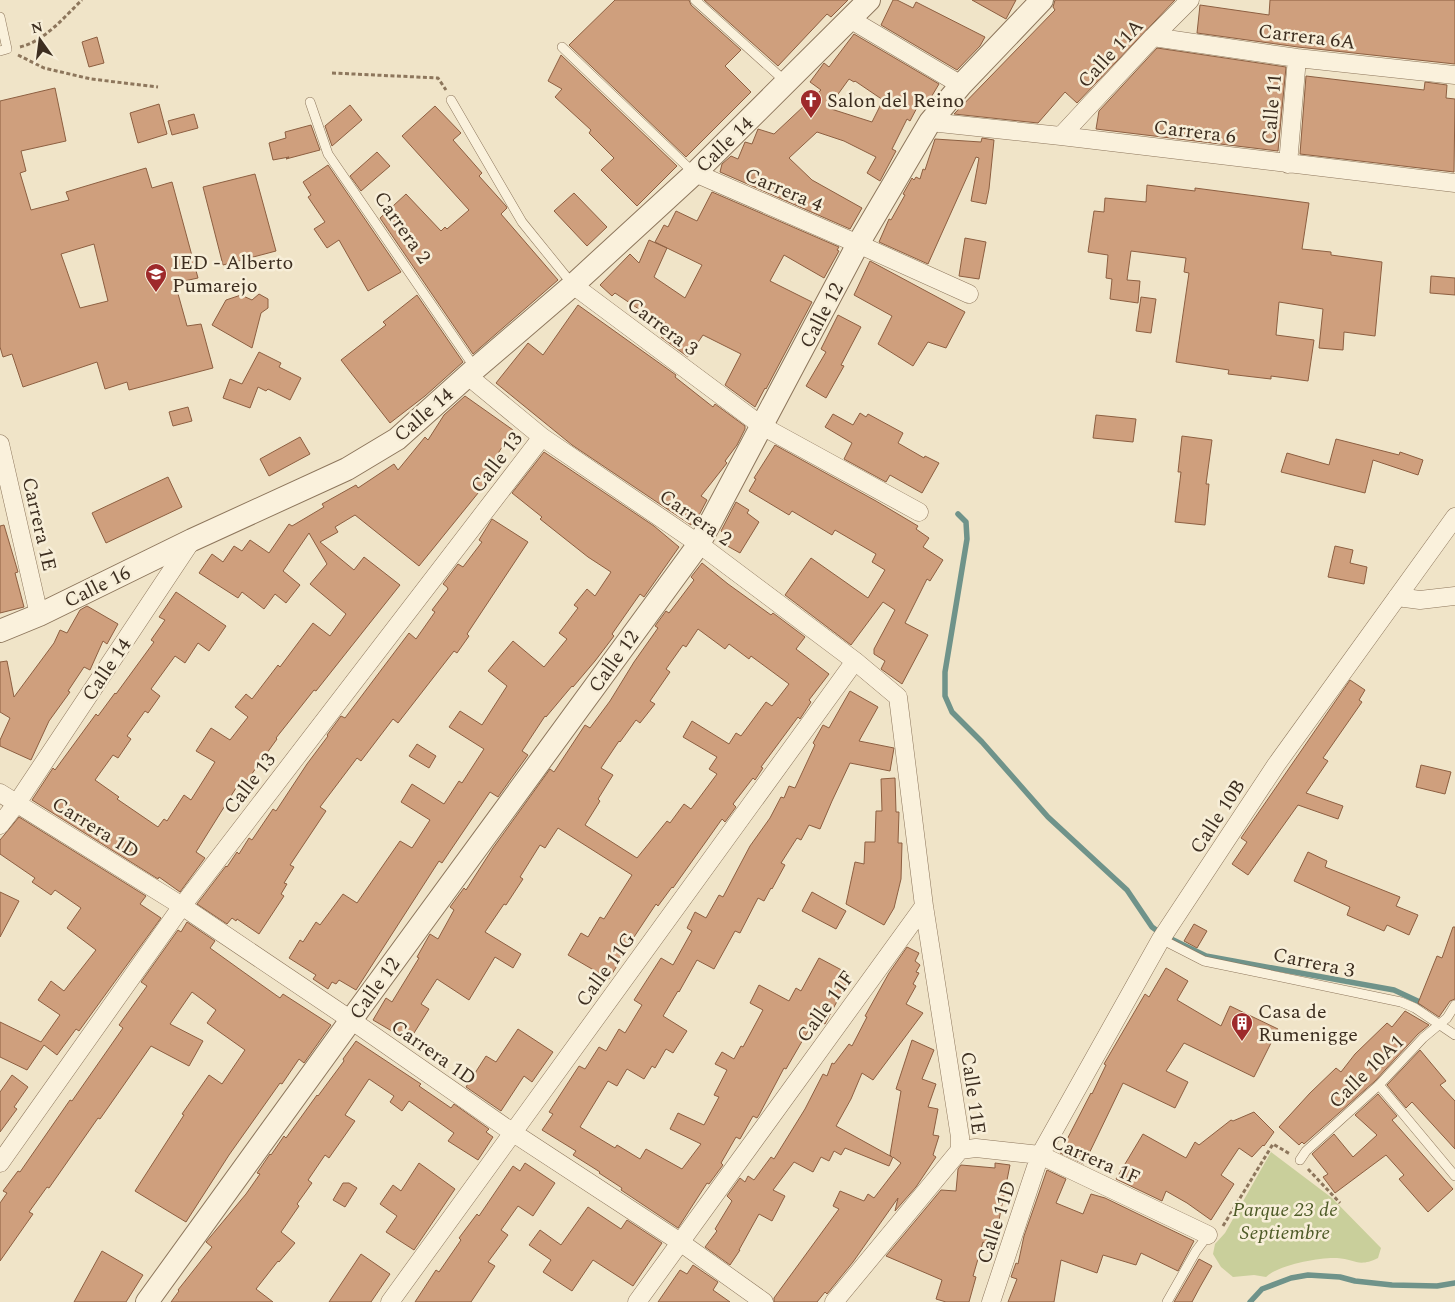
<svg xmlns="http://www.w3.org/2000/svg" width="1455" height="1302" viewBox="0 0 1455 1302" font-family="Spectral,serif">
<rect width="100%" height="100%" fill="#f0e4c8"/>
<path fill="#c9cf9b" d="M1271,1152l61,46 49,50 -3,10c-20,10 -23,1 -41,0 -17,-1 -59,7 -71,19l-12,-2 -21,2 -12,-10 -8,-13 2,-10 10,-11z"/>
<g fill="none" stroke-linecap="round" stroke-linejoin="round">
<path stroke="#6f938a" stroke-width="5.5" d="M958,514l8,8 1,17 -22,133v24l7,16 30,30 66,75 79,73 25,37 11,8 43,21 188,34 30,14
M1250,1302l12,-13 29,-11 17,-3 32,2 15,4 37,4 45,1 18,-3"/>
</g>
<path fill="#cf9f7d" stroke="#8d5f41" fill-rule="evenodd" d="M615,0h74l2,5 50,45 -16,16 26,26 -65,65 -117,-112z
M704,0h144l-17,17 -4,-3 -49,52z
M893,0h4l16,8 3,-6 69,35 -5,9 -23,24 -76,-45z
M972,0h44l-10,19z
M1055,0h120l-98,103 -12,-11 -27,31 -84,-9 101,-104 -2,-3z
M1270,0h185v64l-157,-17 -101,-14 3,-28 69,10z
M854,34l85,50 -12,20 -6,-4 -11,21 -3,-2 -15,30 4,2 -16,30 -13,-8 9,-16 -32,-16 -27,-9 -28,26 23,22 50,28 -12,21 -130,-57 2,-8 9,-8 7,3 7,-17 7,2 6,-15 16,5 47,-44 -11,-8 14,-19 5,4zM849,79l5,3 1,-1 28,19 -11,22 -44,-14z
M97,37l7,26 -15,4 -7,-25z
M1157,48l129,19 -8,84 -182,-22 3,-18z
M561,55l116,111 -40,40 -36,-36 13,-12 -25,-25 2,-3 -36,-33 7,-8 -14,-8z
M1306,76l118,14 1,-8 22,3 -1,13 9,1 -1,73 -154,-18z
M55,88l11,53 -45,10 5,20 -6,2 11,37 38,-10 -3,-8 80,-24 6,20 20,-6 26,96 -23,5 12,43 14,-2 12,44 -84,22 -2,-8 -22,7 -8,-27 -74,25 -11,-33 -9,3 -3,-10v-246zM94,244l14,57 -28,7 -19,-54z
M159,104l8,30 -29,9 -8,-30z
M350,105l12,15 -30,26 -7,-20z
M435,106l26,27 -8,7 29,33 -3,3 27,30 1,2 -6,6 57,66 -85,74 -93,-136 26,-24 35,37 4,-4 2,2 22,-19 -67,-74z
M194,114l4,14 -26,7 -4,-14z
M311,125l9,25 -34,9 3,-2 -16,3 -4,-17 17,-5 -1,-6z
M982,138l12,2 -5,49 -3,15 -15,-3 8,-43 -3,-1 -48,107 -49,-22 10,-23 2,1 14,-25 -2,-1 9,-16 2,2 2,-3 4,2 3,-10 2,1 10,-31 46,3z
M377,152l13,14 -29,25 -11,-15z
M328,165l73,107 -33,19 -29,-51 -12,8 -13,-19 11,-7 -17,-25 3,-2 -8,-13z
M255,174l21,77 -53,14 -20,-78z
M1147,185l48,6v-3l114,15 -7,46 29,3v3l51,7 -7,74 -31,-4 -1,18 -24,-2 4,-39 -44,-7 -3,33 38,5 -6,41 -37,-5v3l-43,-5 1,-4 -53,-8 13,-89 -5,-1 2,-14 -55,-7 -4,29 13,1 -2,22 -28,-4 2,-20 -6,-1 2,-23 -20,-3 6,-41 10,1 1,-14 41,4z
M712,192l127,55 -2,3 2,1 -15,27 -40,-23 -14,26 42,21 -46,87 -1,-1 -10,19 -30,-22 16,-31 -38,-19 -15,22 -27,-20 6,-9 -52,-35 -3,3 -12,-11 30,-31 9,9 10,-23 18,8 -12,-6 9,-17 4,2 8,-16 21,10zM667,248l35,17 -17,33 -31,-21z
M574,193l33,34 -20,19 -33,-35z
M965,238l21,4 -7,37 -20,-3z
M870,261l95,51 -19,36 -18,-6 -15,24 -35,-22 14,-28 -38,-21z
M1431,276l24,2v17l-25,-2z
M259,294l9,5v9l-7,5 -9,35 -40,-23 14,-25 15,-5 11,5z
M417,295l46,67 -38,34 -35,27 -49,-63 45,-35 -3,-3z
M1141,297l15,2 -5,34 -15,-2z
M578,305l98,70 -1,2 38,30 2,-3 30,22v3l-8,16 -12,16 2,2 -26,33 6,4 -9,17 -7,8 -119,-80 -76,-62 32,-40 15,12z
M838,315l23,12 -20,38 3,1 -18,32 -20,-12 20,-34 -5,-3z
M259,352l22,11 -2,4 22,11 -11,22 -22,-11 -2,2 -8,-4 -8,21 -27,-10 7,-19 12,5z
M465,396l48,34 -16,25 5,3 -15,24 -68,84 -64,-51 -20,12 3,5 -18,10 34,28 10,-13 36,28 -84,106 -2,-1 -38,48 1,1 -31,43 -5,-2 -45,72 9,6 -25,34 -21,-15 -1,2 -126,-79 21,-32 2,2 41,-56 2,2 17,-23 1,1 38,-52 -3,-2 14,-20 -6,-3 17,-25 50,34 -17,25 -11,-8 -13,20 -10,-7 -24,33 9,7 -12,17 -3,-2 -18,25 4,3 -13,19 -5,-3 -18,25 24,17 -2,2 41,28 6,-8 3,2 17,-26 7,5 24,-38 -19,-11 15,-23 19,12 18,-23 -13,-10 11,-13 6,5 26,-34 2,2 33,-44 17,13 16,-22 -36,-30 17,-20 -18,-31 -26,38 17,14 -14,18 -11,-9 -11,15 -22,-17 -4,6 -39,-25 13,-19 11,8 11,-16 8,5 8,-11 19,13 20,-29 3,2 32,-19 -2,-3 34,-19 2,3 36,-24 4,6 27,-33 3,3 16,-25z
M188,407l4,14 -19,5 -4,-14z
M860,413l6,4 2,-3 35,19 -5,10 26,15 1,-2 14,7 -17,30 -32,-18 -4,7 -42,-23 8,-16 -27,-16 8,-13 20,11z
M1096,415l40,4 -3,23 -40,-4z
M1182,436l30,4 -6,44h3l-4,41 -30,-3 6,-50h-3z
M300,437l10,17 -41,22 -9,-17z
M1336,439l63,16 1,-3 23,8 -5,15 -45,-15 -8,33 -84,-21 6,-19 42,12z
M775,445l101,56 42,25 -2,3 13,9 -6,9 20,13 -13,21 -3,-2 -22,44 23,12 -26,49 -21,-15 4,-8 -11,-7v-5l21,-39 -12,-8 -32,43 -66,-50 26,-37 57,40 17,-28 -13,-8 4,-8 -41,-24 -3,5 -40,-24 -3,4 -40,-24 7,-12 -2,-1z
M544,452l110,74 25,21 -35,50 -4,-3 -28,40 2,2 -19,25 -22,26 -1,-1 -26,31 -1,-1 -23,35 6,4 -30,42 -8,-5 -48,71 -3,-2 -83,129 -17,-10 -3,4 -4,-2 -4,7 -15,-10 3,-4 -27,-17 11,-18 3,2 13,-20 4,3 23,-31 14,9 43,-62 12,7 18,-28 -29,-18 11,-18 32,20 15,-23 3,2 22,-34 -35,-22 11,-16 22,14 25,-39 -19,-15 25,-30 31,26 23,-28 -8,-6 19,-25 -4,-3 13,-16 8,7 16,-24 -23,-15 -48,-38 2,-2 -30,-24z
M168,477l14,30 -76,36 -14,-30z
M736,502l13,8 -2,3 12,9 -19,31 -18,-10 4,-8 -5,-4z
M492,519l36,23 -61,92 2,2 -12,17 -3,-2 -56,72 -5,-4 -32,42 -4,-3 -37,49 6,4 -36,54 4,2 -10,16 3,1 -6,10 3,2 -25,38 -22,-15 -1,2 -4,-3 -5,6 -30,-20 29,-38 1,1 10,-15 2,2 10,-16 3,2 21,-31 3,2 31,-47 21,-28 -1,-1 14,-19 4,2 64,-85 7,6 19,-27 -3,-2 16,-21 -1,-2 -4,-3 15,-20 5,3 19,-25 -3,-2z
M4,525l14,47 -3,1 9,34 -24,6v-87z
M1335,546l18,4 -3,13 17,4 -3,17 -36,-7z
M702,563l26,21 43,31 2,-2 32,24 -9,12 33,25 -20,26 2,2 -11,17 -2,-2 -37,50 2,1 -8,12 -2,-2 -20,26 3,3 -11,15 -3,-3 -49,69 -1,-1 -14,19 -2,-2 -36,54 1,1 -12,20 -41,-24 13,-22 7,4 12,-20 4,2 28,-44 -74,-47 -13,20 -5,-3 -20,32 3,2 -17,26 -2,-1 -19,28 36,22 -8,14 -18,-11 -26,43 -32,-21 -16,25 8,5 -20,32 -36,-21 13,-22 6,4 27,-44 -2,-1 13,-23 8,5 16,-29 -4,-3 14,-19 2,2 27,-42 57,-79 4,3 31,-47 5,3 20,-27 24,-39 24,-34 -3,-2 11,-15 3,2 25,-33 -3,-3zM698,629l27,20 4,-5 20,15 2,-3 38,28 -17,22 -6,-4 -25,34 -5,-3 -7,11 -37,-23 -9,16 34,20 -8,12 8,5 -26,35 -7,-5 -14,19 -3,-2 -30,37 -52,-33 15,-24 -2,-2 15,-24 -12,-7 18,-27 1,1 16,-22 4,3 15,-19 -5,-3 20,-29 -4,-3 17,-24 3,2z
M87,606l31,18 -11,20 -4,-3 -13,29 -6,-3 -16,24 2,1 -21,29 -18,39 -31,-14v-6l10,-22 -10,-6v-50l7,-1 7,36 40,-54 6,-13 7,3 13,-23z
M1350,680l15,10 -6,10 3,2 -39,56 5,3 -22,32 37,13 -5,13 -40,-14 -50,70 -16,-11 15,-22 -6,-4z
M850,691l28,16 -19,34 35,7 -4,23 -40,-8 -18,38 -12,28 -11,-4 -8,15 -4,-2 -16,25 4,2 -13,24 -1,-1 -7,13 -6,-3 -18,35 -5,-2 -21,38 -17,-9 -18,32 -1,-1 -15,25 24,15 -14,22 -7,-4 -11,19 -3,-2 -8,13 -17,-10 -10,17 -9,-5 -28,46 35,21 2,-3 23,14 6,-10 36,20 19,-25 -31,-15 8,-16 26,12 15,-28 -5,-2 13,-25 -12,-6 7,-12 12,7 7,-13 2,1 20,-37 -13,-7 9,-18 30,16 7,-13 5,3 18,-33 32,17 -26,49 -10,-5 -29,50 -2,-1 -25,47 -2,3 -4,-2 -13,23 -4,-2 -15,26 2,2 -14,19 -2,-1 -29,45 -57,-38 1,-2 -23,-15 1,-1 -27,-17 3,-4 -34,-21 11,-16 -4,-2 30,-46 6,3 14,-22 7,4 13,-22 6,4 17,-28 -8,-5 27,-42 12,7 19,-34 -5,-3 8,-16 11,6 13,-23 4,2 27,-51 20,-28 11,-21 3,1 5,-12 6,2 20,-43 -2,-2 10,-18 6,3z
M417,744l19,12 -7,12 -20,-12z
M1421,765l30,7 -6,22 -29,-7z
M895,778l1,34h3l-1,31h4l-1,36 -7,29 -10,17 -38,-21 9,-42 9,2 1,-22h10l1,-31h6l-1,-32z
M19,817l127,79 -6,8 21,14 -82,113 -3,-2 -19,26 -13,-10 -17,25 -27,-13v-35l41,20 19,-27 -22,-15 13,-19 13,10 32,-41 -29,-22 14,-20 -26,-18 -4,5 -19,-13 3,-4 -35,-24v-14z
M1308,852l19,9 -2,6 75,30 -4,9 22,9 -9,20 -22,-10 -3,6 -37,-16 3,-8 -56,-26z
M0,892l19,9 -19,36z
M812,892l34,19 -10,18 -34,-18z
M187,922l28,19 -5,7 32,23 38,27 3,-4 48,31 -27,38 -5,-4 -17,25 -2,-1 -51,72 -43,67 -51,-31 49,-76 -2,-1 27,-39 13,9 23,-34 -38,-27 9,-13 -24,-18 -22,32 33,17 -14,25 -38,-20 -51,73 -2,-1 -49,70 -2,-1 -18,25 4,2 -33,47v-58l7,-10 -4,-2 15,-20 2,1 50,-72 2,1 51,-73 -4,-3 28,-39 -6,-4 37,-52 3,2z
M1194,924l13,7 -10,17 -13,-7z
M1453,927h2v72l-5,2 -11,16 -21,-14 19,-47 5,2z
M907,947l12,6 -4,8 5,4 -4,7 3,1 -6,11 3,2 -10,18 17,9 -50,67 -11,-7 -11,26 -15,27 56,31 -2,-2 11,-64 -5,-2 16,-49 22,10 -12,29 14,5 -8,23 10,2 -5,26 6,1 -6,19 3,2 -20,30 -21,24 3,-13 -45,64 -26,32 -2,-2 -8,10h-43v-4l65,-89 -6,-3 7,-15 24,10 4,-7 6,4 27,-35 -8,-6 -4,9 -44,-18 -4,7 -7,-4 -5,10 -8,-4 -8,15 -19,-10 -21,28 12,6 -13,25 -13,-7 -20,36h1l-10,15 -25,-18 12,-16 -2,-2 17,-28 -5,-5 13,-18 5,4 3,-6 6,4 17,-23 3,2 31,-50 18,-35 4,2 5,-13 2,1 15,-20 3,2 15,-29 -2,-1 24,-43z
M1166,968l22,13 -11,19 44,26 9,-20 48,23 -24,48 -70,-34 -18,28 22,11 -13,26 -52,-25 -39,81 -24,-11 31,-60 1,1 14,-29 -2,-1 41,-70 4,3z
M1405,1011l24,14 -11,9 -43,47 -71,63 -2,-2 -3,3 -20,-18 31,-34 26,-25 5,4 14,-18 32,-31 5,4z
M518,1029l35,23 -21,30 -8,-6 -23,35 -35,-24 20,-31 10,6z
M356,1041l65,43 -2,2 32,22 3,-4 35,25 -3,3 7,5 -15,23 -30,-19 6,-8 -45,-32 -7,10 -12,-9 4,-6 -25,-17 -24,36 10,6 -26,37 -4,-3 -17,25 4,3 -15,21 2,2 -18,26 14,11 -16,19 -1,-1 -22,28 17,13h-102l8,-11 -1,-1 34,-43 -6,-5 40,-48 14,-20 -3,-1 13,-19 1,1 13,-19 2,2 31,-43 1,1 26,-35 -1,-2z
M1420,1050l26,31 -6,4 15,16v48l-43,-47 -6,6 -19,-23z
M12,1075l16,12 -14,20 3,2 -17,23v-40z
M1378,1094l19,22 -5,4 61,69 -25,23 -29,-33 5,-4 -18,-20 -51,38 -12,-16 5,-3 -16,-20 22,-20 19,23 24,-22 -22,-20z
M1254,1112l20,20 -10,14 -1,-1 -11,12 -13,-9 -18,27 13,9 -23,36 -24,-17 -21,-12 -4,10 -46,-22 27,-45 43,24 9,-16 4,3 32,-25 2,1z
M419,1163l36,26 -41,61 -28,-18 11,-16 -17,-12 13,-19 8,6z
M525,1163l30,20 -22,33 -15,-10 -17,24 7,5 -20,27 7,4 -24,36h-56l21,-32 3,2 22,-32 -2,-2 18,-24 2,2 34,-50 7,5z
M995,1163l15,2 -11,55h-3l-8,24 -5,-2 -10,34 3,1 -7,25h-23l-10,-3 6,-19 -56,-24 55,-66 15,1 2,-22 3,-4 34,3z
M1047,1170l19,9 -10,24 27,11 8,-20 14,4 89,43 -16,30 -37,-18 -5,12 -33,-10 -6,18 -36,-13 -7,42h-46l9,-23 -6,-2 5,-14 2,1 6,-28z
M343,1183h6l8,5 -12,19 -12,-7z
M588,1207l33,22 6,-9 35,23 -29,43 -40,-26 -21,31 -29,-19 8,-12 -22,-15 11,-15 21,15z
M102,1251l41,24 -17,27h-52z
M361,1254l29,20 -19,28h-42z
M1199,1259l13,7 -12,21 -8,15h-18z
M693,1265l25,17 -5,8 17,12h-72l22,-32 7,4z"/>
<g fill="none" stroke-linecap="round" stroke-linejoin="round">
<g stroke="#8d765c" stroke-width="10">
<path id="service" d="M695,0l91,82
M0,17l7,32 -7,2
M562,47l132,126
M451,100l71,122 51,63
M310,102l18,52 147,214
M1161,939l43,22 197,41 14,6 40,27
M1379,1085l76,91
M1300,1160l6,-9 73,-66 44,-47 24,-20 8,-13
M1167,1302l29,-51 12,-16"/>
</g>
<g stroke="#8d765c" stroke-width="19">
<path id="minor" d="M850,19l111,66
M1153,37l144,21 158,17
M930,122l131,14 394,47
M1061,136l92,-99 37,-37
M1288,164l9,-106
M695,173l163,71 111,50
M573,285l189,141 157,86
M468,376l74,61 157,107 156,117 43,36 26,209 -287,396
M0,444l39,171
M1397,597l23,3 35,-4
M0,793l182,113 169,114 161,112 168,110 84,60
M0,825l17,-22 175,-263
M960,1150l16,-2 64,7 168,80
M0,1163l182,-257 360,-469
M390,1302l465,-641
M834,1302l126,-152v-13l-36,-231
M991,1302l49,-147 121,-216 115,-174 179,-248"/>
</g>
<g stroke="#8d765c" stroke-width="24">
<path id="tertiary" d="M0,631l39,-16 153,-75 155,-71 50,-30 78,-70 98,-84 122,-112 174,-173
M147,1302l204,-282 348,-476 159,-300 72,-122 31,-37 81,-85"/>
</g>
<path stroke="#8d765c" stroke-width="3" stroke-dasharray="4 2.5" stroke-linecap="butt" d="M20,47c25,-6 44,-30 62,-47
M18,55l26,13 47,11 67,8
M332,73l106,5 8,12
M1308,1169l32,34
M1223,1226l50,-82 17,10"/>
<use href="#service" stroke="#faf1dc" stroke-width="9"/>
<use href="#minor" stroke="#faf1dc" stroke-width="18"/>
<use href="#tertiary" stroke="#faf1dc" stroke-width="22"/>
</g>
<defs>
<g id="church-pin" transform="scale(1.125)"><path d="M0 17L-7.5 6A9.5 9.5 0 1 1 7.5 6Z" fill="#9e2a2b" stroke="#f7eed8"/><path d="M-1.2-6h2.4v3.5h3.3v2.4h-3.3V6h-2.4V-.1h-3.3v-2.4h3.3Z" fill="#fff"/></g>
<g id="school-pin" transform="scale(1.125)"><path d="M0 17L-7.5 6A9.5 9.5 0 1 1 7.5 6Z" fill="#9e2a2b" stroke="#f7eed8"/><path d="M0-5L7-2L0 1L-7-2ZM-4 1L0 2.5L4 1V4Q0 6-4 4Z" fill="#fff"/></g>
<g id="building-pin" transform="scale(1.125)"><path d="M0 17L-7.5 6A9.5 9.5 0 1 1 7.5 6Z" fill="#9e2a2b" stroke="#f7eed8"/><path d="M-4-6H4V6H1V3H-1V6H-4ZM-2.5-4.3h1.7v1.8h-1.7ZM.8-4.3h1.7v1.8H.8ZM-2.5-1h1.7V.8h-1.7ZM.8-1h1.7V.8H.8Z" fill="#fff"/></g>
</defs>
<g fill-rule="evenodd">
<use href="#church-pin" x="811" y="100"/>
<use href="#school-pin" x="156" y="274"/>
<use href="#building-pin" x="1242" y="1023"/>
</g>
<g text-anchor="middle" stroke-width="5" stroke-linejoin="round" paint-order="stroke">
<g font-size="20" fill="#3d2e20" stroke="#f7eed8">
<text transform="translate(1307 36) rotate(7)" y="7">Carrera 6A</text>
<text transform="translate(1110 53) rotate(-47)" y="7">Calle 11A</text>
<text transform="translate(1271 109) rotate(-85)" y="7">Calle 11</text>
<text transform="translate(1195 131) rotate(7)" y="7">Carrera 6</text>
<text transform="translate(724 144) rotate(-44)" y="7">Calle 14</text>
<text transform="translate(784 189) rotate(23)" y="7">Carrera 4</text>
<text transform="translate(403 227) rotate(55)" y="7">Carrera 2</text>
<text transform="translate(821 315) rotate(-62)" y="7">Calle 12</text>
<text transform="translate(663 326) rotate(37)" y="7">Carrera 3</text>
<text transform="translate(423 414) rotate(-41)" y="7">Calle 14</text>
<text transform="translate(496 462) rotate(-52)" y="7">Calle 13</text>
<text transform="translate(696 517) rotate(35)" y="7">Carrera 2</text>
<text transform="translate(40 524) rotate(77)" y="7">Carrera 1E</text>
<text transform="translate(97 586) rotate(-26)" y="7">Calle 16</text>
<text transform="translate(613 661) rotate(-54)" y="7">Calle 12</text>
<text transform="translate(106 669) rotate(-56)" y="7">Calle 14</text>
<text transform="translate(249 783) rotate(-52)" y="7">Calle 13</text>
<text transform="translate(1217 816) rotate(-57)" y="7">Calle 10B</text>
<text transform="translate(96 827) rotate(32)" y="7">Carrera 1D</text>
<text transform="translate(1314 962) rotate(12)" y="7">Carrera 3</text>
<text transform="translate(605 969) rotate(-54)" y="7">Calle 11G</text>
<text transform="translate(374 988) rotate(-54)" y="7">Calle 12</text>
<text transform="translate(825 1006) rotate(-54)" y="7">Calle 11F</text>
<text transform="translate(434 1052) rotate(35)" y="7">Carrera 1D</text>
<text transform="translate(1366 1071) rotate(-44)" y="7">Calle 10A1</text>
<text transform="translate(974 1093) rotate(82)" y="7">Calle 11E</text>
<text transform="translate(1096 1159) rotate(24)" y="7">Carrera 1F</text>
<text transform="translate(996 1222) rotate(-72)" y="7">Calle 11D</text>
</g>
<g font-size="20" fill="#3d2e20" stroke="#f7eed8" text-anchor="start">
<text x="827" y="107">Salon del Reino</text>
<text x="172" y="269">IED - Alberto<tspan x="172" dy="23">Pumarejo</tspan></text>
<text x="1258" y="1018">Casa de<tspan x="1258" dy="23">Rumenigge</tspan></text>
</g>
<g font-size="20" font-style="italic" fill="#4d5a26" stroke="#f7eed8">
<text x="1285" y="1216">Parque 23 de<tspan x="1285" dy="23">Septiembre</tspan></text>
</g>
</g>
<g transform="translate(40 40) rotate(346)" stroke="#f7eed8" stroke-width="4" paint-order="stroke">
<path d="M0-4L9 19L0 12L-9 19Z" fill="#3d2e20"/>
<text y="-8" font-size="14" font-weight="bold" text-anchor="middle" fill="#3d2e20">N</text>
</g>
</svg>
